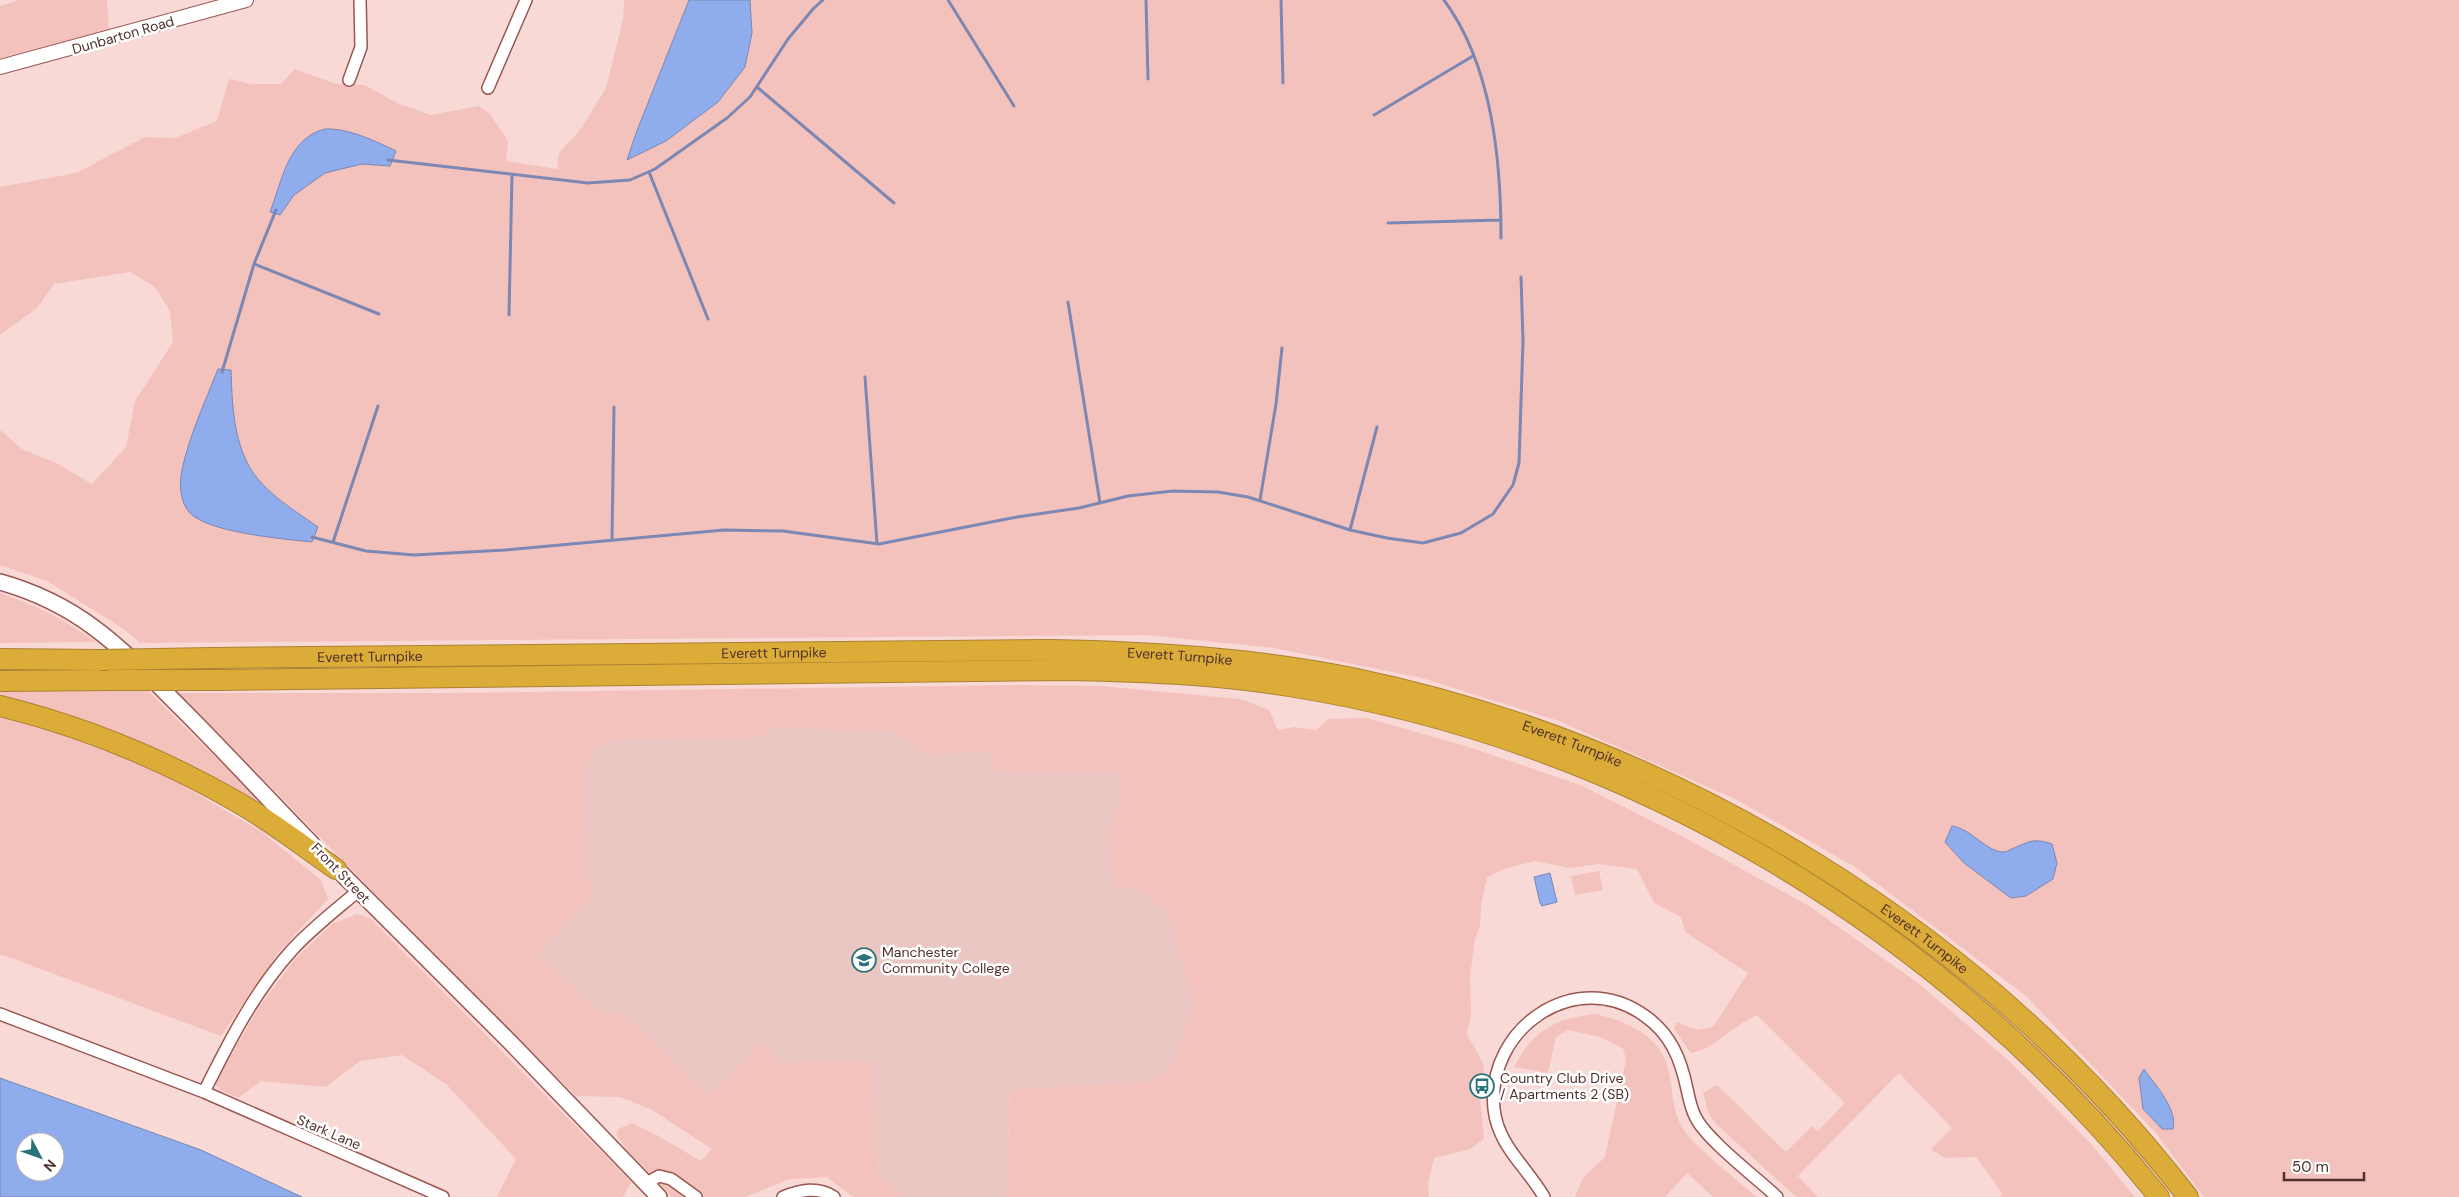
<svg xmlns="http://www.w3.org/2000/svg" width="2459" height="1197" viewBox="0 0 2459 1197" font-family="'DM Sans',sans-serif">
<rect width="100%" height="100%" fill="#f9d9d6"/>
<path fill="#eac7c3" d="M776,728l117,2 30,24 69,-2 2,19h127v34l-13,25 30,58 30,24 26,92 -21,59 -22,18 -141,9 -4,107h-106l-5,-8 -17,-13 -5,-113h-93l-18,-20 -52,53 -83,-80 -29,-6 -60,-56 57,-60 -8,-17 -1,-106 7,-18 16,-13 151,-3z"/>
<path fill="#f4c2bc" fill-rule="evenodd" d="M19,0h88l2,30 -109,28v-52z
M624,0h1835v1197h-255l-49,-65 -129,-136 -171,-129 -120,-68 -176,-78 -137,-43 -148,-30 -128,-13 -1006,8 -15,-13 -78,-49 -47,-16v-135l22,19 34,14 36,21 34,-37 9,-46 38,-59 -3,-31 -15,-24 -25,-15 -76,12 -17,24 -37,27v-148l76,-14 69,-36 30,1 42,-17 12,-42 23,5h29l14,-15 41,15 29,1 32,18 34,12 48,-9 11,8 18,27 -2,20 51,8 2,-16 21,-23 26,-42 17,-69zM1952,826c18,3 39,29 54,26 7,-1 15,-8 22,-11l-17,57 -66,-56z
M0,593c36,12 65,27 96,49l-96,1z
M1021,685l79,1 140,13 29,11 9,20 16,-3 22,3 12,-11 39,-1 105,30 111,38 104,53 122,67 109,77 89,76 85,86 43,52h-135l2,-4 -26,-36 -32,1 -13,-9 21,-21 -53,-55 -101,103 20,21h-22l-80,-73 -8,-12 -5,-19 14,-8 69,67 26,-26 6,5 27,-28 -88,-88c-24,10 -41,33 -66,38l-17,-24 3,-7 20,8 16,-3 35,-54 -63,-41 -4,-15 -27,-14 -17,-34 -38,-5 -30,4 -34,-7 -31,8 -17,8 -6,28 -1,21 -5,13 -5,37 1,38 -4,20 17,31 -4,33 4,41 -14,10 -36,9 -6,26 1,13h-423l4,-107 141,-9 22,-18 21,-59 -26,-92 -30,-24 -24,-1 -6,-57 13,-25v-33h-127l-2,-20 -69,2 -30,-23 -117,-3 -16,9 -150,3 -17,13 -7,18 1,106 8,17 -57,60 60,56 29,6 83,80 52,-53 18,20 93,-1 5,114 17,13 5,8h-47l-26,-20 -38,2 -43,18h-74l-44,-46 -12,-17 3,-5 12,-6 24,11 46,27 11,-12 -60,-39 -32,-13 -44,-1 -106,-105 -291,-298h272z
M0,691h148l137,134 -285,-127z
M0,715l68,17 102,46 92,54 59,48 7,19 -50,54 -57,83 -221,-82z
M1599,871l4,19 -28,5 -4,-19z
M357,914l13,4 261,264 -8,15h-126l19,-38 -69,-74 -45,-30 -42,6 -34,26 -65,-6 -23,17 -19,-9 -4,-6 44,-76 36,-48 37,-35z
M1596,1014c33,8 66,22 73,59 4,18 3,36 12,52 12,22 55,53 75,72h-43l-26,-24 -22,24h-90l8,-19 22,-21 21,-97 -3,-12 -23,-11 -32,-7 -12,7 -8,36 -34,-6c19,-37 42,-49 82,-53z"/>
<path fill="#8faced" stroke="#7c87b3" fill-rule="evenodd" d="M689,0h61l2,33 -7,34 -27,35 -52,39 -39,19 9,-27z
M325,129c24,-1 50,12 71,22l-6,15 -28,-2 -37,9 -31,22 -14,20 -10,-3c12,-31 18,-74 55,-83z
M218,369l13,1c1,29 2,63 15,90 13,30 47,49 72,67l-6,15c-27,-3 -103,-9 -122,-29 -10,-10 -11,-29 -8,-43 7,-34 23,-68 36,-101z
M1952,826c20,3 34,26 52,26 3,0 7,-3 10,-4 15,-7 22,-10 38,-4l5,19 -4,16 -27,17 -15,2 -47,-35 -19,-21z
M1550,873l7,29 -15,4 -2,-3 -6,-26z
M2144,1069c11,16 34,40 29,60h-11l-19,-20 -4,-31z
M0,1078l201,72 101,47h-302zM25,1142h30v30h-30z"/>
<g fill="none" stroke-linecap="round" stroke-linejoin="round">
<path stroke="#7c87b3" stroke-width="3" d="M948,0l66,106
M1146,0l2,79
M1281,0l2,83
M1444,0c48,65 57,159 57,238
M757,87l137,116
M1374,115l99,-59
M388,160l200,23 42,-3 25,-11 72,-51 23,-21 38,-58 25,-30 10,-9
M649,172l59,147
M1388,223l113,-3
M254,264l125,50
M1068,302l32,201
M509,315l3,-140
M222,372l32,-108 22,-54
M865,377l12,167
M1260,500l16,-96 6,-56
M1350,530l27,-103
M312,537l54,14 48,4 91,-5 219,-20 59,1 96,13 138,-27 62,-9 49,-12 45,-5 45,1 30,5 102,33 37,8 36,5 38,-10 32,-19 20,-29 6,-22 4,-122 -2,-64
M612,540l2,-133
M333,542l45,-136"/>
<g stroke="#9a5651" stroke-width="14">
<path id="minor" d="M349,80l12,-33 -1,-47
M488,88l38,-88
M0,1014l204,78 239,105
M204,1092c25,-50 50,-100 88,-142 20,-22 44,-40 66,-59
M647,1183l12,-7 12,3 25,18
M783,1197c17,-7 35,-11 51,0
M1544,1197c-17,-30 -46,-51 -50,-88 -8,-81 82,-143 151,-93 26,18 36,44 42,73 2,10 4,20 9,29 11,22 61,60 81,79"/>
</g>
<g stroke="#9a5651" stroke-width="16">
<path id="tertiary" d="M0,67l246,-67"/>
</g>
<g stroke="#9a5651" stroke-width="18">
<path id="secondary" d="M0,582c82,23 122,67 181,126 44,44 87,91 131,136
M330,862l181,181 148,154"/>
</g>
<g stroke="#ab8134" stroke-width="22">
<g id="motorway">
<path id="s1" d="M212,658l839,-8c101,2 201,8 301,28 328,68 631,254 836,519"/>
<path d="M0,659l99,1"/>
<path d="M217,680l844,-10c77,1 152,4 228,16 341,54 655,242 870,511"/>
<path d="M0,681l111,-1"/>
<path d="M0,706c85,21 163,53 239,97 33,19 65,44 97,66"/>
</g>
</g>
<use href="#minor" stroke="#fff" stroke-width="11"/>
<use href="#tertiary" stroke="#fff" stroke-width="14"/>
<use href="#secondary" stroke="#fff" stroke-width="15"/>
<use href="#motorway" stroke="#dcac38" stroke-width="20"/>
<g stroke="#ab8134" stroke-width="22" stroke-linecap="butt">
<path id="motorway-bridge" d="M99,660l113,-2
M111,680h106"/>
</g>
<use href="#motorway-bridge" stroke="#dcac38" stroke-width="20"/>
</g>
<defs>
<g id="university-ring" transform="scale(1.25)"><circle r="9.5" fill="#fff" stroke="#29727a" stroke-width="1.5"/><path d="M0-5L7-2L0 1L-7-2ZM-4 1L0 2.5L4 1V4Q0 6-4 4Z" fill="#29727a"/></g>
<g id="bus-ring" transform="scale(1.25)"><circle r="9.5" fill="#fff" stroke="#29727a" stroke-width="1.5"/><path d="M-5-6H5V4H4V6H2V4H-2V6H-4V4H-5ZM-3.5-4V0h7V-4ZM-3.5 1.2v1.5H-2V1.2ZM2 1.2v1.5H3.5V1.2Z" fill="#29727a"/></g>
</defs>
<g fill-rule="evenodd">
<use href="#university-ring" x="864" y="960"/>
<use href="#bus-ring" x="1482" y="1086"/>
</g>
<g text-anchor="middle" stroke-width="5" stroke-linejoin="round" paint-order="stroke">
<g font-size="14" fill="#4f302d" stroke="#fff">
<text transform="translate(123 35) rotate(-16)" y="5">Dunbarton Road</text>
<text dy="5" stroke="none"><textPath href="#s1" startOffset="562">Everett Turnpike</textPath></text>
<text dy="5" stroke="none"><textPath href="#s1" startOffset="968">Everett Turnpike</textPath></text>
<text dy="5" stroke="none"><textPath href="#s1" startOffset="158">Everett Turnpike</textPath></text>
<text dy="5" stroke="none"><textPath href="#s1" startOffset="1372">Everett Turnpike</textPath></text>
<text transform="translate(341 873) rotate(46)" y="5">Front Street</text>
<text dy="5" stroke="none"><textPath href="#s1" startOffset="1776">Everett Turnpike</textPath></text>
<text transform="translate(329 1132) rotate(23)" y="5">Stark Lane</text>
</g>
<g font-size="14" fill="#4f302d" stroke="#fff" text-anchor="start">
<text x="882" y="957">Manchester<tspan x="882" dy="16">Community College</tspan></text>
<text x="1500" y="1083">Country Club Drive<tspan x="1500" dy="16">/ Apartments 2 (SB)</tspan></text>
</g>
</g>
<g transform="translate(40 1157) rotate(131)"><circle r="24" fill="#ffffff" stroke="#b9acab"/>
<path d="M0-4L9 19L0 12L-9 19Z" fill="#29727a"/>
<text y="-8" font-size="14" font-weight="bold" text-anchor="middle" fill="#4f302d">N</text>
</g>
<path d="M2284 1172v8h80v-8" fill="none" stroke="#4f302d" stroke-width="2.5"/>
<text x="2292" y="1172" font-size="15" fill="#4f302d" stroke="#ffffff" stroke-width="4" paint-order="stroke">50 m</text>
</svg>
